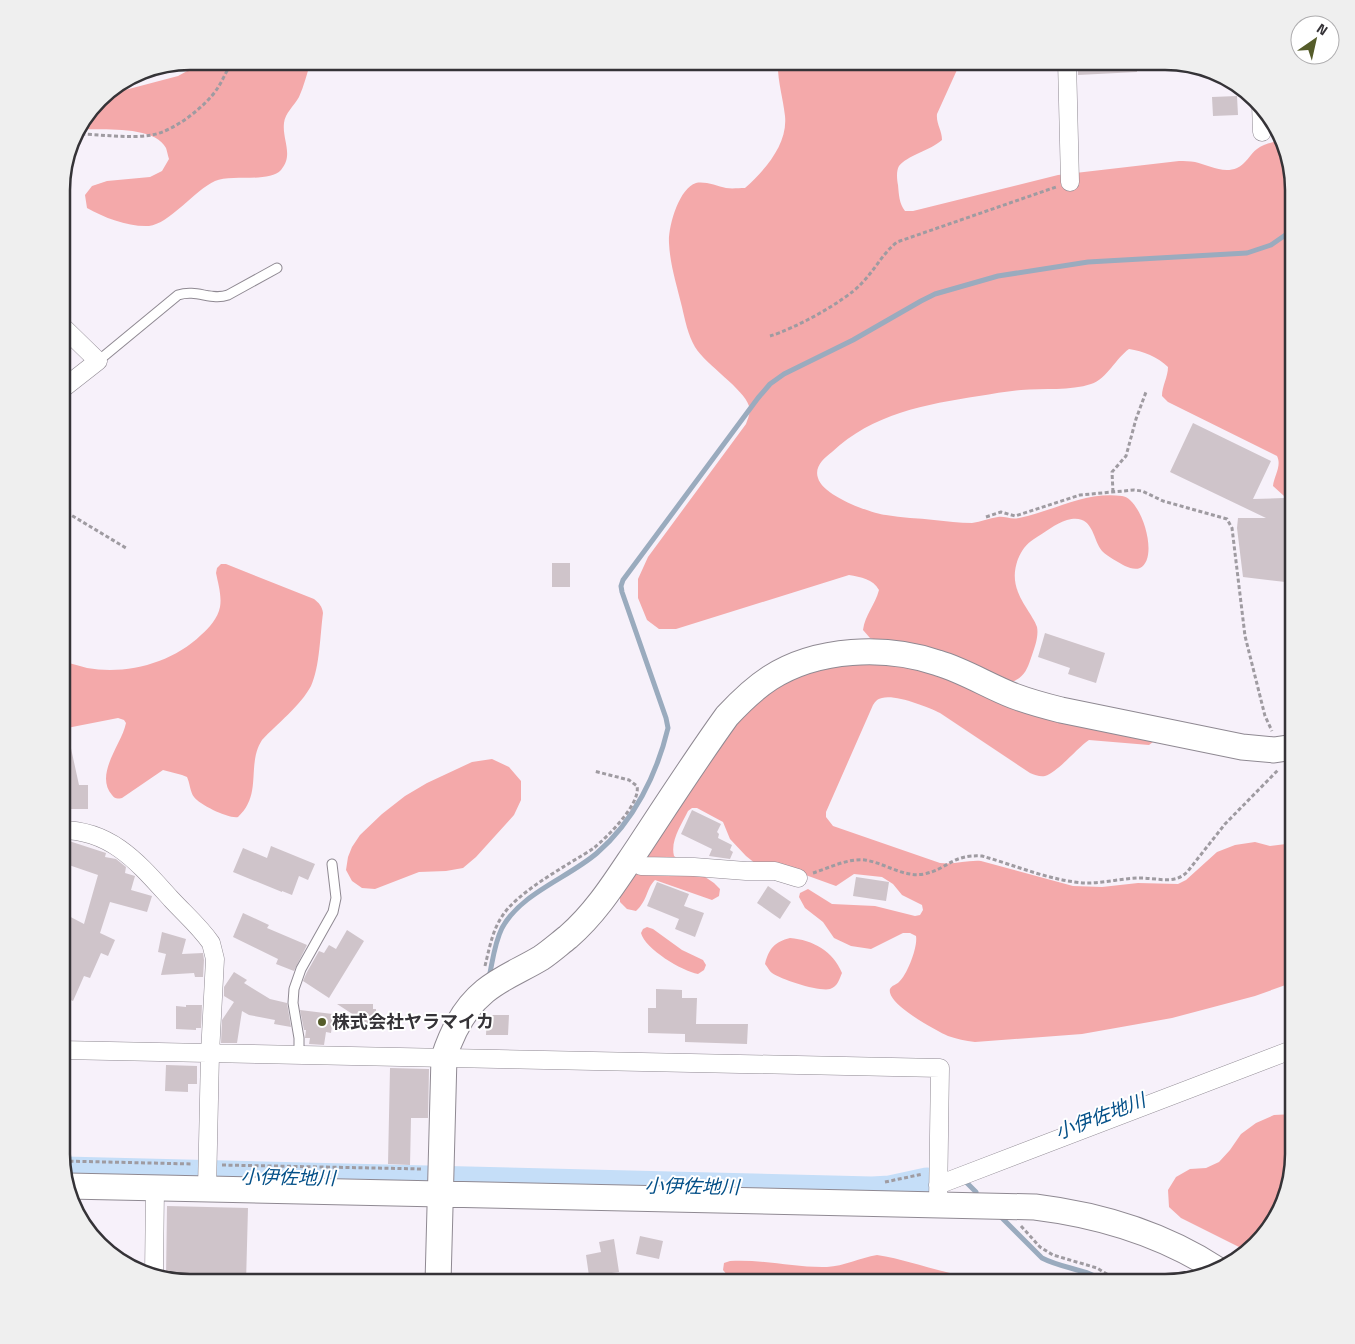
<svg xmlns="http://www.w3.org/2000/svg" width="1355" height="1344" viewBox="0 0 1355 1344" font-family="'Titillium Web','Noto Sans JP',sans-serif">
<rect width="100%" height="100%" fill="#f7f1fa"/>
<path fill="#f4a9aa" d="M196,61h115c-4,12 -7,25 -12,36 -5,9 -14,16 -15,26 -2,17 10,32 -3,47 -11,13 -50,4 -66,11 -20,9 -46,43 -66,45 -21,1 -44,-8 -62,-18l-2,-13 7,-9 15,-5 43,-4 12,-6 7,-12c-1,-3 -2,-8 -3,-11 -11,-23 -66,-18 -88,-19l27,-36 5,-3h15l53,-14 11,-6z
M778,61h183l-24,53c-1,10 5,16 5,26 -11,10 -36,16 -43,26 -3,5 -2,14 -1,19 1,10 1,18 7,26h8l145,-36 121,-14c5,0 11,0 16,1 13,3 28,12 42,6 9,-4 13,-14 20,-19 7,-6 18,-7 26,-9l11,50v315l-21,-19c1,-10 9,-20 4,-30l-109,-54 -6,-6c0,-10 6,-19 6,-29 -10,-10 -25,-16 -39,-18 -13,9 -22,30 -38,35 -20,7 -48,4 -70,6 -14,1 -28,4 -42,6 -53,8 -107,18 -147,56 -8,6 -18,15 -14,26 5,18 52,35 68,37 16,3 32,3 48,5 13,1 25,3 38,3 9,-1 17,-5 26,-6 7,-1 13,3 21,1 35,-7 66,-27 103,-22 19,2 38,62 18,72 -5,2 -10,0 -15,-2 -7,-4 -17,-9 -23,-15 -10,-12 -8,-38 -35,-31 -11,3 -23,13 -33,19 -8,5 -12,11 -16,20 -7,19 -2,33 9,50 3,5 8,12 10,18 2,10 -3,22 -6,31 -4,12 -7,19 -19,24l-142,-44 -7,-8c2,-15 12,-25 16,-40 -6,-11 -18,-13 -30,-15l-173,54h-17l-12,-9 -9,-22v-19l10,-22 98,-133c2,-6 5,-12 3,-18 -5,-17 -43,-41 -54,-59 -7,-12 -10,-27 -13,-40 -5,-21 -12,-42 -13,-64 -1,-16 10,-55 27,-60 9,-2 21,3 30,5 6,1 13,0 19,0 20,-18 43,-44 40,-72 -2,-19 -8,-36 -7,-55z
M221,564h5l88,35c5,4 8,7 9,14 -3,22 -3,53 -12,73 -10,19 -34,38 -49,54 -16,25 1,54 -24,77 -9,2 -38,-12 -44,-20 -4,-5 -4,-14 -7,-20l-5,-2 -19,-5 -41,28c-5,1 -7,1 -10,-3 -18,-21 10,-51 14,-72l-2,-3 -6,-2 -51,10 -6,3v-70c9,2 18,5 26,7 40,7 85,-5 114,-33 8,-7 17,-17 19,-28 2,-11 -2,-24 -4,-34l1,-5z
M852,662l55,3 244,74 2,3 -4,3 -60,-5c-12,8 -31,32 -44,36 -5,1 -10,-1 -15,-3l-90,-60c-12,-6 -45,-19 -58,-15 -5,1 -7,4 -9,7l-47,107v5l7,9 107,37c15,2 26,-3 41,-2l92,25 29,1 36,-4 40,1 8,-4 31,-28 18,-7 20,-3 15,4 24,-3v139l-39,14 -83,22 -90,16 -107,8c-10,-1 -18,-3 -27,-6 -11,-5 -62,-32 -58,-47 2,-4 6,-4 9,-7 8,-7 19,-35 17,-46l-6,-3h-7l-32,16 -20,-3 -17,-8 -11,-16 -18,-14 -6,-11 1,-4 8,-4 24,15 43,2 40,10 5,-1 3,-5 -1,-5 -20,-10 -9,-11 -11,-7 -28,-3 -18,12 -36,-13 -44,-9 -10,-8 -16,-17 -7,-17 -26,-14h-5l-4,3c-6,13 -18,29 -14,45l40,27 6,6 -1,7 -7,4 -57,-20c-9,9 -7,20 -19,31l-9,-2 -7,-7v-8l98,-149 35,-42 45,-29z
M492,759l17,8 12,14v19l-7,15 -38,42 -13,11 -17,3 -27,1 -44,17 -13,-1 -10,-7 -6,-11 2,-13 4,-10 8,-12 22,-21 23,-18 22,-13 45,-21z
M647,927l6,2 29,21 21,10 3,5 -2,5 -6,4c-16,-3 -53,-25 -57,-41l2,-4z
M790,938c23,2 43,13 52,35 -3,7 -4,13 -12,16 -10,3 -48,-9 -58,-16 -3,-2 -4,-6 -7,-9 4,-16 10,-22 25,-26z
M1294,1114v40l-10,49 -34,48 -9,-3 -60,-30 -12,-11 -1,-17 8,-13 14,-8 16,-1 13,-6 11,-12 11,-16 15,-11 18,-8z
M877,1255c26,4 51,13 77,19 15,4 31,3 46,9h-266l-11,-13 1,-7 6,-2c33,-2 65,7 97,6 17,-1 33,-9 50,-12z"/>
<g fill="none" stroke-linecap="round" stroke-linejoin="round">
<path stroke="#9aabbe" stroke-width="5" d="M490,973c3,-15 5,-31 12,-45 19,-35 66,-50 95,-75 37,-32 60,-79 71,-125l-2,-10 -44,-126 -1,-6 2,-6 135,-182 12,-14 14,-10 69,-34 68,-39 14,-7 63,-18 90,-14 159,-9 24,-8 23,-16
M927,1182l9,-4
M966,1182l10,10
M999,1215l43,43c21,11 46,11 66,25"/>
<path stroke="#c5def8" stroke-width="29" d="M65,1171l807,20 18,-1 37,-8"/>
</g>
<path fill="#cfc4ca" d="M1078,61l59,1v10l-59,3z
M1237,96l1,19 -25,1 -1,-19z
M1193,423l78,38 -18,38 31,-1v6l9,5 1,74 -51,-6 -6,-49 1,-10h28l-96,-46z
M552,563h18v24h-18z
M1045,633l60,20 -9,30 -28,-9 2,-6 -32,-11z
M67,730l12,55h9v24h-21l1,-40 -7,1v-39z
M692,810l29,14 -4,8 2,2 -1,4 14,7 -2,5 3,2 -3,7 -21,-3 3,-7 -31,-15z
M69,841l37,12 -1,4 11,2 10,8 -1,6 10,3 -4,14 21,6 -5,16 -37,-10 -10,31 15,7 -7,16 -7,-3 -11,25 -6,-2 -11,25 -12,-5v-84l23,12 14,-49 -35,-12z
M271,846l44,18 -7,16 -9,-4 -7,19 -10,-4v1l-49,-20 10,-24 24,10z
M856,877l33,5 -3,19 -33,-5z
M657,882l32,12 -5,12 20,7 -9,24 -20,-8 4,-10 -32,-13z
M768,886l23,16 -11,17 -23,-16z
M243,913l26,12 -2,3 40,17 -13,26 -18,-7 2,-5 -45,-22z
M347,930l17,11 -35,57 -26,-17 4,-9 12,-21 5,2 5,-8 7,4z
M162,932l24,7 -4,15 21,-1 1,7 -1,17h-8l-1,-4 -33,2 5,-21 -8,-2z
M234,972l13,8 -3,3 26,16 17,4 4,24 -17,-3 1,-4 -26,-5 -7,-4 -5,32h-16l1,-23 12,-18 -10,-6v-9z
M656,989l26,1v8h15l-1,26h52l-1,20 -62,-2v-8l-37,-1v-25h8z
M337,1004h36v5h3v13h-3l-1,5 -10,-7v6h-30l-1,7 -5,-1 -2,13 -15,-1 1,-6h-5l1,-8h-2l-4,-20 57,7z
M186,1005h16l-1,23h-5v2l-20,-1v-23l10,1z
M487,1015h22l-1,20h-22z
M166,1065l31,1v18h-9v8l-23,-1z
M390,1068l39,1 -1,49h-17l-1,47 -22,-1z
M167,1206l81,2 -2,75h-56l-24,-5z
M640,1236l23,5 -4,18 -23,-5z
M614,1239l5,33 -30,4 -3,-21 15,-3 -2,-10z"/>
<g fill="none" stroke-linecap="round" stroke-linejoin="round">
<g stroke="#8f8992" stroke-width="11">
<path id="lane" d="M98,361l80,-66c19,-6 33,6 50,0l49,-27
M299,1055v-17l-6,-35 1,-14 7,-20 32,-57 3,-14 -4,-34"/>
</g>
<g stroke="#8f8992" stroke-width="19">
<path id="street" d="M1067,61l3,121
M1261,104l1,28
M61,390l37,-29 -36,-35
M61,830c52,0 79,35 111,70 13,14 28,27 39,43l4,16 -5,95 -3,135
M631,859l10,7 53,1 52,4h29l23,7
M61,1050l879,18 -2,136
M938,1185l356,-136
M154,1276l1,-88"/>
</g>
<g stroke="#8f8992" stroke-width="27">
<path id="secondary" d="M68,1186l967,21c65,8 128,27 183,63
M438,1283l6,-226c8,-25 20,-49 41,-66 17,-14 38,-22 56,-33 9,-6 18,-14 27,-21 29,-25 49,-58 70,-89 29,-44 58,-89 89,-132 13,-14 26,-27 43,-38 47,-30 115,-33 168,-15 27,8 50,23 76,33 16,6 31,10 47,14l181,37 32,3 20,-3"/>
</g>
<path stroke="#9f9ba1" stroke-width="3" stroke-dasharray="4 2.5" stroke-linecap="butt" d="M75,134c24,0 54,5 77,1 22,-4 53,-28 65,-46 6,-9 10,-19 15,-28
M770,336c24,-7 74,-34 91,-52 14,-14 21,-30 36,-42l159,-55
M1113,492l-1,-20 14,-16 10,-37 10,-27
M61,509l65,39
M986,517l15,-5 14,4 65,-21 54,-5 8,1 21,10 64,18 5,9 13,108 20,80 7,15
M813,873c16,-5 35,-15 52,-13 20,3 39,18 59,14 24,-5 28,-20 58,-18 32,9 72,26 105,27 18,0 36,-5 54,-5 17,0 35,7 47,-7l37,-47 53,-54
M485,966c4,-16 7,-34 16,-48 15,-26 67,-53 93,-70 13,-11 47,-44 43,-62l-8,-6 -35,-9
M63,1161l130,3
M222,1165l201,4
M885,1182l38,-8
M1021,1226l19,21 13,8 44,13 24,15"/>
<use href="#lane" stroke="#fff" stroke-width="9"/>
<use href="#street" stroke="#fff" stroke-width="18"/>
<use href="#secondary" stroke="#fff" stroke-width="25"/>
</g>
<circle fill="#555c2a" stroke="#fff" stroke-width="2" cx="322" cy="1022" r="5"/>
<g text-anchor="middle" stroke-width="4" stroke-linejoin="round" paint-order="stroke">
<g font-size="18" font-weight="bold" fill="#353337" stroke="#fff" text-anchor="start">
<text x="332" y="1028">株式会社ヤラマイカ</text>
</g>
<g font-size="19" font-style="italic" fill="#045088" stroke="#fff">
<text transform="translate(1100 1116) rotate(-21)" y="7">小伊佐地川</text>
<text transform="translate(288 1177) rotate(1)" y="7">小伊佐地川</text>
<text transform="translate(692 1186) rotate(1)" y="7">小伊佐地川</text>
</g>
</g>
<path d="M0 0H1355V1344H0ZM190 70H1165A120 120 0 0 1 1285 190V1154A120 120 0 0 1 1165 1274H190A120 120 0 0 1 70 1154V190A120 120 0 0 1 190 70Z" fill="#efefef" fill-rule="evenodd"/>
<path fill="none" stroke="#353337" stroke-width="2.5" d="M190 70H1165A120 120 0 0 1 1285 190V1154A120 120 0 0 1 1165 1274H190A120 120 0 0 1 70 1154V190A120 120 0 0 1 190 70Z"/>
<g transform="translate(1315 40) rotate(34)"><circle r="24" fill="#ffffff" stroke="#aeadaf"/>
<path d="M0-4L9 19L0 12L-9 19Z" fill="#555c2a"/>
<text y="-8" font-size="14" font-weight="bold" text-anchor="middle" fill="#353337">N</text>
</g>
</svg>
